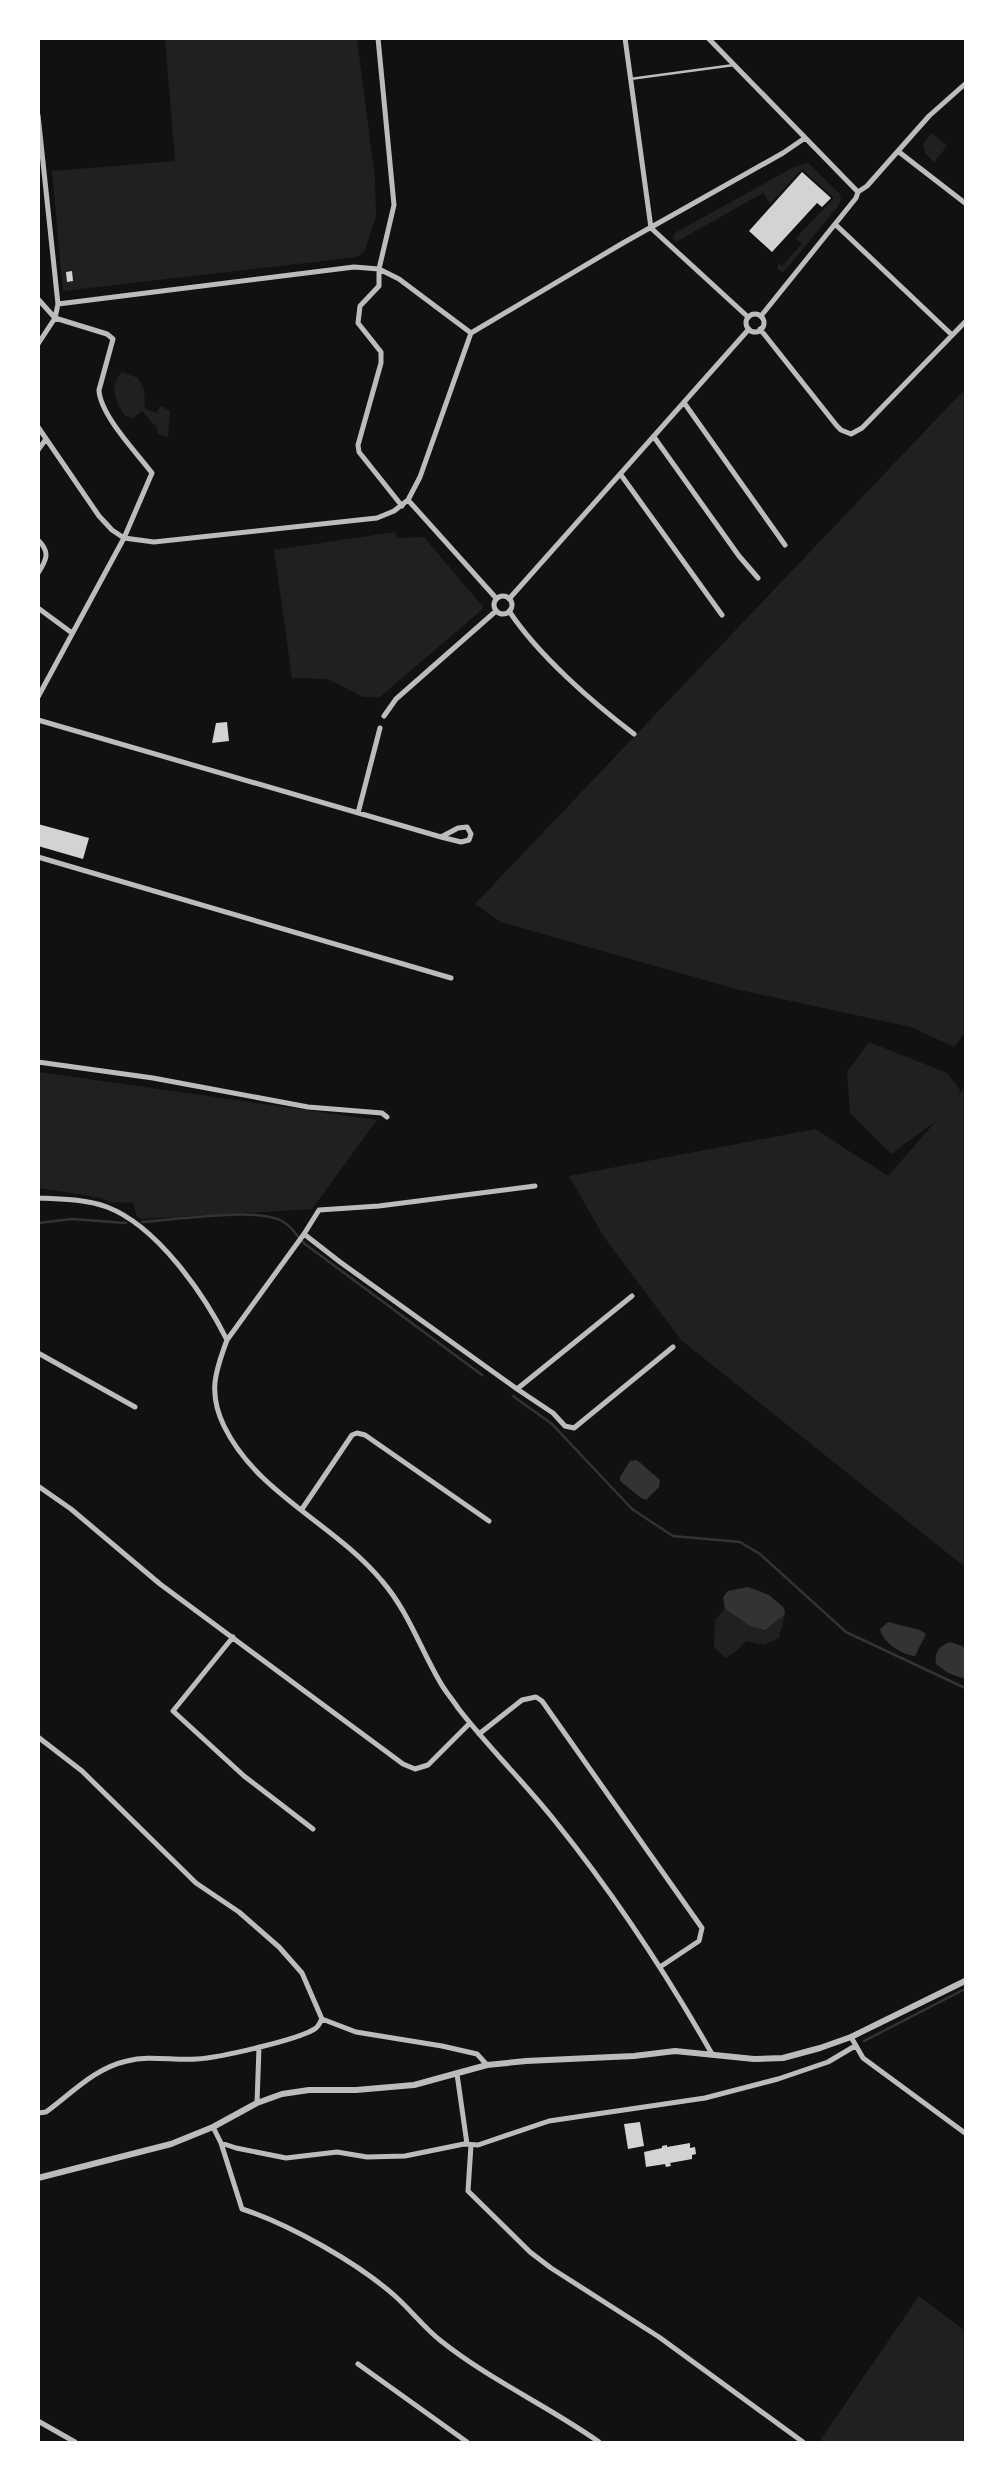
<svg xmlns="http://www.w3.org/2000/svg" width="1004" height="2481" viewBox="0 0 1004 2481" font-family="Overpass,sans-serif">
<rect width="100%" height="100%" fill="#111"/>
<path fill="#202020" d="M165,39h192l18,139 1,39 -12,35 -7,5 -294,34 -11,-120 123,-10z
M931,133l16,13 -13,16 -9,-9 -2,-8z
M808,163l32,31 1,5 -3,7 -54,66 -4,-1 -3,-3 2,-5 3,3 20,-22 -6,-6 38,-40 -32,-29 -32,35 -7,-11 -87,49 -4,-4 3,-5 119,-66z
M122,372l16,6 6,12 1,18 11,5 5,-7 9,5 -2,26 -10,-3 -1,-6 -15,-17 -9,7 -8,-2c-9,-14 -17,-30 -3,-44z
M965,389v644l-11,14 -43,-20 -171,-37 -215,-61 -24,-7 -26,-18z
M395,532l2,6 27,-1 60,71 -104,89h-17l-35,-18 -36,-1 -18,-128z
M869,1042l78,31 13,17 -2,5 7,-8v480l-284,-227 -77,-103 -35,-61 246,-47 73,47 48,-55 -45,33 -41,-41 -3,-41z
M39,1072l338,48 -65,89 -171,10 -4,-3 -4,-13 -23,-1 -8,-4 -63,-10z
M725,1609l25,17 15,3 20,-15 -6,24 -15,7 -18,-4 -8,9 -13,8 -11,-11 1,-27z
M919,2296l46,35v111h-146z"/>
<path fill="#333" d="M637,1460l23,20 -1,7 -13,13 -5,-2 -21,-17v-4l10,-16z
M748,1587l21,8 15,13 1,6 -20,16 -15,-4 -25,-17 -2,-12 5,-6z
M888,1622l32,8 6,4 -11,22c-13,-1 -33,-14 -35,-27z
M951,1642l14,5v32l-17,-6 -12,-9c-2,-12 4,-19 15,-22z"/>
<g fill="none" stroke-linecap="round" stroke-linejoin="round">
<path stroke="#333" stroke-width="2.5" d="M142,1222c32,-2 115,-15 140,-1 11,6 14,15 23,23l177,131
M38,1223l34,-4 54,4
M513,1396l39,28 80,85 18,12 23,15 67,6 20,12 86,78 119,56
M864,2041l101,-52"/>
</g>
<path fill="#d3d3d3" d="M802,172l29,26 -9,9 -5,-4 -45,49 -23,-21z
M72,271l1,10 -6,1 -1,-10z
M227,722l2,19 -17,2 4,-20z
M38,824l51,14 -6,21 -45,-13z
M640,2122l4,24 -16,3 -4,-25z
M690,2143v5l5,-1 1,7 -4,1v4l-22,4 1,3 -5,1 -1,-3 -19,3 -2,-15 18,-4v-2l5,-1v2z"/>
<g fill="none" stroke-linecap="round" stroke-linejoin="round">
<path stroke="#bcbcbc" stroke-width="2.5" d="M630,79l104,-14"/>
<path stroke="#bcbcbc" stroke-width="5" d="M625,38l26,190
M708,38l150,154
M38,115l20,189 296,-37 25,2 15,-64 -16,-167
M899,152l66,51
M835,224l117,111
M651,228l97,89
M38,299l17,19 52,16 6,5 -14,51c1,25 38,63 53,83l-28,65 -86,159
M746 323a9 9 0 1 1 18 0a9 9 0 1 1-18 0Z
M761,316l95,-118 2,-6 9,-6 62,-70 36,-32
M760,329l77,97 4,4 10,4 11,-6 103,-106
M38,344l17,-26 3,-14
M685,404l100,141
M38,427l61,89 13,14 12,8 30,4 223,-24 17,-7 14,-11 12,-23 51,-144 152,-90 160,-90 22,-15
M654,437l85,119 19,22
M38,450l8,-11
M621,475l101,140
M408,500l88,98
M402,506l-43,-54 -1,-7 23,-82v-11l-23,-29 2,-17 19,-20v-17l20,10 72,54
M38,540c13,12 8,21 0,33
M494 605a9 9 0 1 1 18 0a9 9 0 1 1-18 0Z
M509,599l240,-270
M38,608l34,25
M509,611c29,44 83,91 125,123
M384,716l12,-17 100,-88
M38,720l403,117 20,5 8,-2 2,-6 -4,-7 -9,1 -17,9
M358,813l22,-85
M38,857l413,121
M38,1062l115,16 155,29 74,6 5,4
M38,1198c24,1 47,1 69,9 50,19 97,87 120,133 -12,32 -19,53 -3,86 33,68 111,98 158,155 26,30 38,67 58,101 5,9 12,17 18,26 30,39 66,74 97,113 58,72 111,152 157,233
M304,1234l36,28 177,127 115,-93
M227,1340l77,-106 15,-24 60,-4 156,-20
M38,1353l97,54
M517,1389l36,24 12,13 9,2 99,-81
M38,1486l33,23 89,75 243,180 12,5 13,-4 42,-42
M302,1509l50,-74 5,-2 8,2 124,86
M233,1637l-60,74 71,65 69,53
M479,1734l43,-34 14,-3 6,4 160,227 -3,13 -39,26
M38,1737l44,34 114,112 43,29 40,35 23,26 20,46
M322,2019l34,13 86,14 35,8 10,11
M851,2037l12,21 102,75
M457,2074l10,70
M257,2103l2,-56
M38,2113l8,-1c26,-19 49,-44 81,-51 23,-6 47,0 70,-2 21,-1 105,-20 119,-31 3,-2 4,-6 6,-9
M213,2127l8,16 21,66c47,15 116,54 153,87 16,14 29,32 46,45 49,39 107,65 158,101
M221,2143l15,5 50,10 51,-6 30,5 38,-1 59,-12 14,1 71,-24 156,-23 73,-19 50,-17 27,-16
M471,2145l-3,46 62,61 21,16 108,69 144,105
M358,2364l109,78
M38,2421l37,21"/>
<path stroke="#bcbcbc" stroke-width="6" d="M38,2178l133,-34 42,-17 44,-24 25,-9 27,-4h47l58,-5 73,-20 39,-4 108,-5 41,-5 79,8 29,-1 37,-10 31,-11 114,-56"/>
</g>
<rect width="1004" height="2481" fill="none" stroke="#ffffff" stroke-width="80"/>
</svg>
